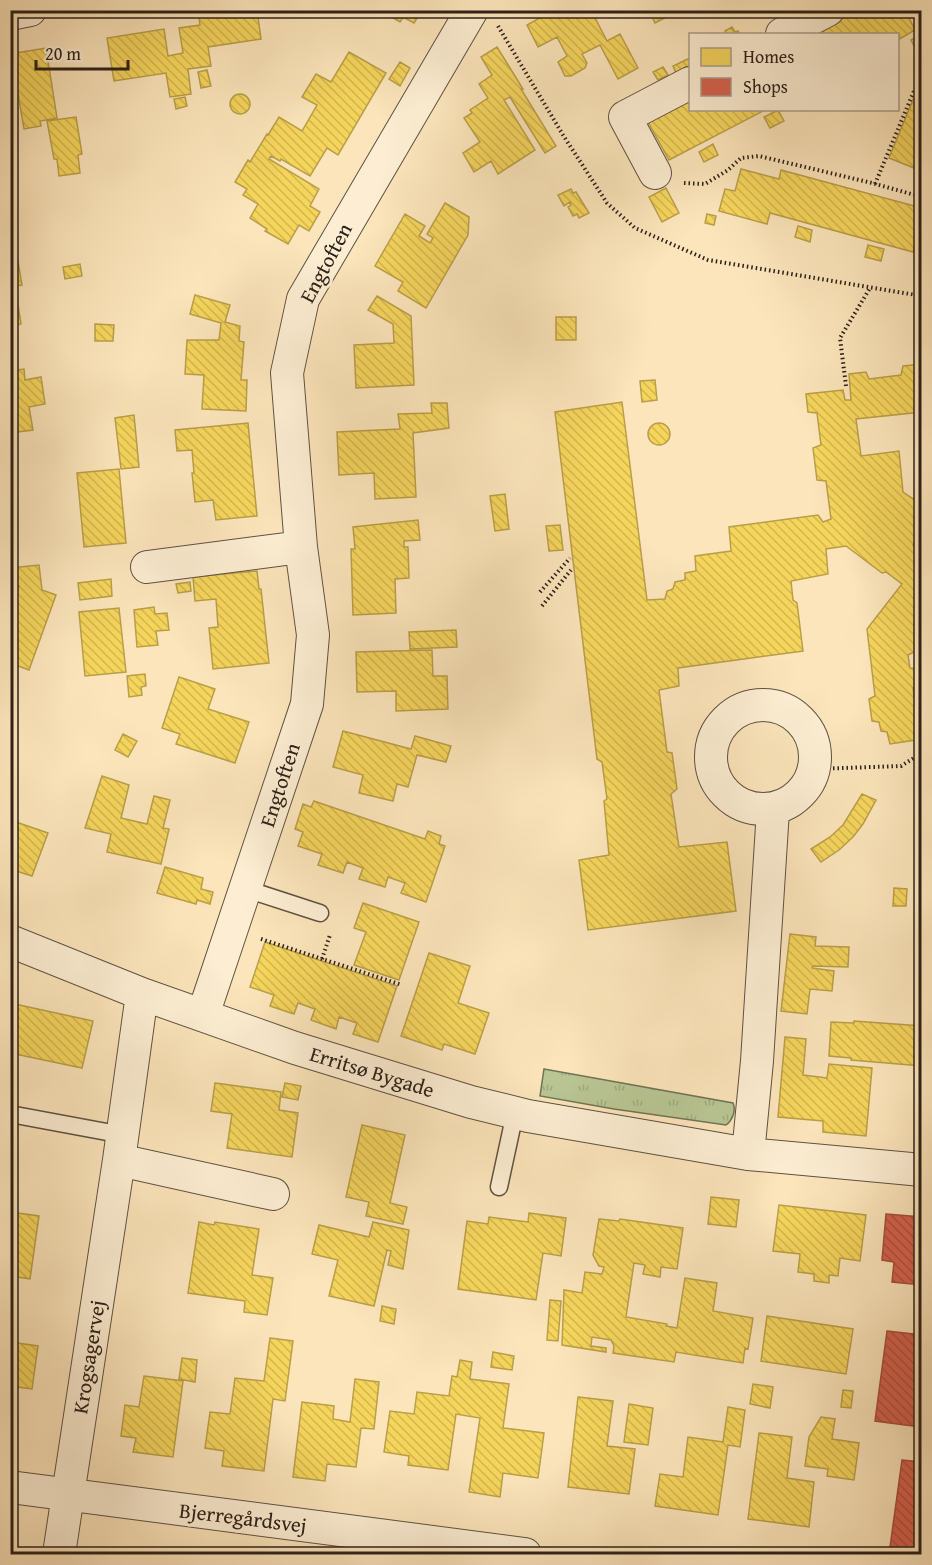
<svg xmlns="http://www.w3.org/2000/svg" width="932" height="1565" viewBox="0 0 932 1565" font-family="'Gentium Book Plus',serif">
<defs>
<pattern id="grass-tufts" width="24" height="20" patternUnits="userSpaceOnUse" patternTransform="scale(1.5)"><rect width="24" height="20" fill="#b9c694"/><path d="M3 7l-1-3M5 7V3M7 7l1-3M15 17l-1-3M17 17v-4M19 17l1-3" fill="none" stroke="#9faa7f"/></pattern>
<pattern id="homes-back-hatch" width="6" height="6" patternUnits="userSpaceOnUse" patternTransform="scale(1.5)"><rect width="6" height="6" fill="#f6d55c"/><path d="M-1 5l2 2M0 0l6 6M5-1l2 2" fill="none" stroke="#d3b74f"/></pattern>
<pattern id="shops-back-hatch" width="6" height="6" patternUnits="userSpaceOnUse" patternTransform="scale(1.5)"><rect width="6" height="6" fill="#d6604d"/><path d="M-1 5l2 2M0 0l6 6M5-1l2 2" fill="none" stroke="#ae4f3f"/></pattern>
</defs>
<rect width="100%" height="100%" fill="#fce5bb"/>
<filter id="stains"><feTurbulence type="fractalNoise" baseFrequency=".00333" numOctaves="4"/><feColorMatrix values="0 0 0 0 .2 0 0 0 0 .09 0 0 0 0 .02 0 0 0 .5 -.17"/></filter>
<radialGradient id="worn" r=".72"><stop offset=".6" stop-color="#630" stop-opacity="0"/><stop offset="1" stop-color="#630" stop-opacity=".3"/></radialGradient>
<path fill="url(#grass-tufts)" stroke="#727356" stroke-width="1.5" d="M544,1069l189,34c3,7 0,17 -7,22l-112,-16 -74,-13z"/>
<path fill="url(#homes-back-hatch)" stroke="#b99f48" stroke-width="1.5" d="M198,10h59l4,29 -53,8 3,19 -23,3 3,25 -21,3 -4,-24 -52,8 -7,-43 57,-9 4,27 15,-3 -4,-25 21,-3z
M422,10l-8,13 -11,-6 -3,5 -19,-11z
M543,10h48l16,31 13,-7 18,34 -20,11 -18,-34 -18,9 5,9 -2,5 -14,8h-6l-7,-14 9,-6 -10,-19 -19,10 -11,-22 18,-10z
M649,10h31l-25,13z
M858,10h47l10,20 -17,10v-6h-85z
M732,27l3,5 3,-1 2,3h-13l-2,-3z
M918,36l4,6v5l-6,3 -5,-10z
M497,47l26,42h-2l35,57 -11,7 -35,-56 -6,3 31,50 -37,24 -7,-13 -17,11 -11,-19 17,-11 -16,-24 8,-5 -2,-3 18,-12 -9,-14 13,-9 -11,-18z
M46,48l11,70 -17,3 1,5 -17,3 -7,-41 -7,1v-35z
M349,52l37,21 -48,82 -11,-7 -17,28 -29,-17 -1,2 -9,-5 -2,3 50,30 -9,17 10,6 -11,19 -10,-6 -11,19 -23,-13 2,-2 -17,-11 8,-14 -15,-9 4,-6 -12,-7 13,-22 2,2 17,-28 1,1 11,-18 23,14 15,-26 -15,-8 14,-23 15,8z
M690,58v8l-14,7 -3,-7z
M400,62l10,6 -10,18 -11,-7z
M663,67l5,8 -10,5 -5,-8z
M207,70l4,16 -10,2 -3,-16z
M230 104a10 10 0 1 1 20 0a10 10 0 1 1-20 0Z
M915,95l7,2v68l-3,5 -30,-12z
M185,97l2,9 -11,3 -2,-10z
M690,99v11h75l-96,50 -21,-38z
M778,110l6,11 -14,7 -6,-11z
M76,117l6,37 -4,1 2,18 -21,3 -2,-17h-3l-7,-38z
M713,144l5,11 -14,7 -5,-10z
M741,169l38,10 2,-9 141,38v14l-9,30 -143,-39 -3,11 -48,-13 6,-22 10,2z
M666,188l13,25 -17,9 -13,-25z
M571,189l2,4 3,-1 13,21 -10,5 -2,-4 -4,2 -5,-9 3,-2 -1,-3 -6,4 -6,-11z
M445,203l24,14 -1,18 -42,73 -28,-17 5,-9 -28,-16 30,-52 20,12 -6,10 11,7 3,-5 -6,-4z
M707,214l9,2 -2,9 -9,-2z
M798,226l14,4 -2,12 -15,-5z
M15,244l7,41 -7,1 6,38 -11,2v-81z
M868,245l16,4 -3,12 -16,-4z
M80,264l2,12 -17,3 -2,-12z
M195,295l35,10 -5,17 15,4 -1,15 5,1 -3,38h6l-1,31 -44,-2 2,-34 -19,-1 2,-34h32l2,-17 -31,-9z
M377,296l34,20 3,69 -58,3 -2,-43 40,-2 -1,-19 -25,-14z
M556,317h20v23h-20z
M95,324l19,1 -1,16h-18z
M922,364v48l-66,7 5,37 38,-5 4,41 19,13v29l-9,11 9,6v72l-3,3 3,2v7l-7,9 1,7 -8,4 2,13 8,1 2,16 -7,3 4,32 5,1v18l-32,5 -3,-12 -6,-1 -2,-9 -7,-1 -3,-22 6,-3 -8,-67 35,-45 -16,-12 -4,1 -36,-27 -20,3 2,25 -37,7 2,19 4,3 6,48 -125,17 1,18 -20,4 8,62 5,1 5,36 -6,5 8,53 48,-5 9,69 -148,19 -9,-70 30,-5 -5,-54 3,-2 -5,-37 -5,-3 -42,-347 67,-10 25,198 18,-1 2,-8 6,-2 2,-7 10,-2v-7l11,-2 -1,-15 36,-5 -2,-24 89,-12 5,7 8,-3 -5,-38 -9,-1 -4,-32 8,-3 -4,-32 -9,-1 -2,-18 37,-4 2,10h6l-2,-26 17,-2 3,7 32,-4 2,-9z
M24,369l1,11 16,-3 4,27 -16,3 4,23 -23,3v-62z
M655,380l2,20 -15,2 -2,-21z
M431,403h16l2,25 -36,5 3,64 -41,2 -1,-26 -35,2 -2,-43 63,-3 -2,-15 34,-1z
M134,415l5,52 -18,2 -6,-51z
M648 434a11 11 0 1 1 22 0a11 11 0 1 1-22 0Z
M248,423l9,93 -41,4 -3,-20 -18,2 -3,-29h2l-2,-23 -15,1 -2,-21z
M119,469l7,74 -42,4 -7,-74z
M505,494l4,35 -14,2 -5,-35z
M418,520l2,20 -16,1v6h4l1,31 -14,1 1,34 -43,2 -2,-66h4l-2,-22z
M560,525l3,25 -14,1 -3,-25z
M39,565l3,25 14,5 -27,75 -19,-7v-53l9,-24 -9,1v-19z
M257,571l2,18h2l8,74 -56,6 -4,-41 9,-1 -2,-28 -21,2 -2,-24z
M111,579l1,17 -32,4 -2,-17z
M190,582l1,9 -13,2 -2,-9z
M154,607l1,7 12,-1 2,17 -13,1 2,14 -21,2 -3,-37z
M119,608l7,64 -41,4 -6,-64z
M456,630l1,17 -47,2 -1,-17z
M432,650l1,26h14l1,33 -52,2v-20l-39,1 -1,-40z
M145,674l1,12 -5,1 1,8 -13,2 -2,-21z
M179,677l36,12 -7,20 41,13 -14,41 -59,-19 4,-10 -18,-6z
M343,731l68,18 4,-13 36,10 -5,16 -29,-7 -9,32 -11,-3 -4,17 -34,-8 4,-18 -30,-8z
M123,734l14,7 -9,16 -13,-7z
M102,776l27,9 -8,33 26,6 7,-28 16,4 -7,28 6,1 -8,35 -54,-12 4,-18 -26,-6z
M862,794l14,6 -13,24 -10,13 -14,13 -18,12 -10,-13 19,-12 13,-12z
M314,801l111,38 3,-8 13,5 -2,8 6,2 -19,56 -25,-9 4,-10 -17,-6 -3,10 -26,-8 4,-11 -16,-6 -4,11 -25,-8 4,-11 -24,-8 5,-14 -8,-3 8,-25 8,3z
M10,820l38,13 -16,43 -22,-7z
M165,867l38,11 -2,11 12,3 -3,12 -13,-4 -1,4 -39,-11z
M894,888l13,1 -1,17h-13z
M363,903l56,19 -20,58 -45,-15 12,-33 -12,-4z
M790,934l26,3 -1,9 34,1 -1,20 -35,-1 -1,2 22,3 -2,20 -22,-2 -3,25 -26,-3z
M265,942l132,44 -19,56 -25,-8 4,-11 -18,-6 -3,12 -25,-9 4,-11 -17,-6 -4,11 -24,-8 4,-11 -24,-8z
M429,953l41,13 -12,37 31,10 -14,41 -31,-10 -2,6 -41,-14z
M10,1003l83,18 -11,47 -72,-15z
M854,1021l68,5v40l-71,-6v-2l-22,-2 2,-34 23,1z
M785,1037l21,2 -3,36 24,3 2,-14 43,4 -6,68 -43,-4v-11l-45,-4z
M215,1083l66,9 -2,18 19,3 -6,44 -65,-9 5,-34 -21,-3z
M285,1083l16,3 -3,14 -16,-3z
M362,1125l43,10 -15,68 17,4 -4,17 -37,-8 3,-14 -23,-5z
M711,1197l28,3 -3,27 -28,-3z
M779,1205l87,10 -6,46 -20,-3 -2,18 -9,-1v8l-15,-2v-7l-16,-2 2,-18 -27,-3z
M10,1212l29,4 -9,63 -20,-3z
M529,1213l37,5 -5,38 -18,-3 -7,47 -78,-11 9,-68 21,3 1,-7 39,5z
M599,1219l20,2 1,-2 63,9 -6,41 -16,-2 -1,10 -17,-3 2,-9 -11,-2 -8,54 41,7 -1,2 11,2 8,-50 32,5 -4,28 40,7 -5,31 -3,-1 -2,15 -67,-11 -2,10 -61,-9 1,-7 -3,-6 -19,-3 -1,9 15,2v4l-44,-7 2,-55 18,3 3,-21 17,2 2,-7 -5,-1 -6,-11z
M199,1222l15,3 1,-3 44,7 -7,46 21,3 -6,37 -23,-3 1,-11 -57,-8z
M373,1222l36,8 -6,39 -15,-4 3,-14 -4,-1 -13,56 -45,-10 9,-36 -26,-6 7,-29 50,12z
M550,1300l11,1 -3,40 -11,-1z
M382,1306l14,3 -2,15 -14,-3z
M767,1316l86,13 -7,45 -85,-13z
M270,1338l23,3 -8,60 -12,-2 -9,72 -42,-5 2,-15 -19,-3 5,-36 20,2 5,-36 29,3z
M10,1342l28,4 -6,43 -22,-3z
M493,1352l21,4 -2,14 -21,-3z
M182,1358l15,2 -2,22 -16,-3z
M460,1360l12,2 -2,17 39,5 -6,44 41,5 -6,45 -35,-5 -3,24 -31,-5 11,-74 -24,-4 -8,56 -40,-5 1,-9 -25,-4 6,-41 24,3 3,-22 32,4 3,-20 5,1z
M144,1376l39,5 -10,76 -40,-5 3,-14 -15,-2 4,-31 14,2z
M355,1379l24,3 -5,47 -13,-1 -5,39 -29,-3 -2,17 -32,-4 9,-75 32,4 -1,13 17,3z
M753,1384l20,3 -3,21 -20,-4z
M843,1390l10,1 -2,17 -10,-1z
M578,1397l35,4 -6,45 28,3 -6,45 -61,-7z
M629,1404l24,4 -5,37 -24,-3z
M728,1407l17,3 -5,37 -12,-2 -10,70 -63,-9 5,-32 23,3 5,-40 35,5z
M821,1417l14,2 -3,20 27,4 -5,37 -27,-4 1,-7 -23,-3 4,-29z
M759,1433l33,4 -5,41 27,4 -5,45 -61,-8z"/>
<path fill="url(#shops-back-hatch)" stroke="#a34d3d" stroke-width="1.5" d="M886,1214l36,3v68l-30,-3 2,-20 -12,-2z
M887,1331l35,4v79l-2,13 -45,-6z
M902,1460l20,2v89l-32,-4z"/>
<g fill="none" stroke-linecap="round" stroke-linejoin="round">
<g stroke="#5f5141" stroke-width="19">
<path id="service" d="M246,889l74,24
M10,1114l113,21
M499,1187l16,-74"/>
</g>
<g stroke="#5f5141" stroke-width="34">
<path id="minor" d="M10,14l20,-4
M782,34l46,-24
M655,173l-30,-56 65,-34
M147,567l154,-20
M711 757a52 52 0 1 1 104 0a52 52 0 1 1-104 0Z
M10,941l132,53 153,54 176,54 57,14 220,38 174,16
M203,1015l104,-311 6,-69 -12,-88 -14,-174 16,-74 169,-289
M748,1154l9,-93 16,-251
M119,1160l154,34
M10,1487l515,67
M59,1554l60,-394 23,-166"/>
</g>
<path stroke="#2b2018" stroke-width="4" stroke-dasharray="1.5 3" stroke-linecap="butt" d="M911,10l6,12 5,4
M498,26l65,109 44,68 28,25 73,32 214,36
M684,183l21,1 23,-14 13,-12 18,-2 113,27 50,14
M875,184l39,-93 8,4
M846,386l-6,-48 30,-50
M540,592l30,-34
M542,606l29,-36
M815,769l86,-3 21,-13
M261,939l141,46
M322,959l8,-24"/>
<use href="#service" stroke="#fdeed3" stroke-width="16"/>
<use href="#minor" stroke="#fdeed3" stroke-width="32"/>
</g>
<g text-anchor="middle" stroke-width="6" stroke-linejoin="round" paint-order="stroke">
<g font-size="21" fill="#2b2018" stroke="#fdeed3">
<text transform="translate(326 263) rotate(-62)" y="7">Engtoften</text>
<text transform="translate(280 785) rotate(-72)" y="7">Engtoften</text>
<text transform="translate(372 1072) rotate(17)" y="7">Erritsø Bygade</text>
<text transform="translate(89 1357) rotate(-81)" y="7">Krogsagervej</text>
<text transform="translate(243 1518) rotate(7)" y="7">Bjerregårdsvej</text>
</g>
</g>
<rect width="932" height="1565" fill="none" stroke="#fce5bb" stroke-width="36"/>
<rect x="12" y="12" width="908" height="1541" fill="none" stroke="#2b2018" stroke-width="3"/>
<rect x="18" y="18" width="896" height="1529" fill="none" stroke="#2b2018" stroke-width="1.5"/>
<rect x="689" y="33" width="210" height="78" fill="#fdeed3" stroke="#a99c88" stroke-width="1.5"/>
<rect x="701" y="48" width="30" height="18" fill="#f6d55c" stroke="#a99c88" stroke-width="1.5"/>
<text x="743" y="63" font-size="18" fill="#2b2018">Homes</text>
<rect x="701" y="78" width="30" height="18" fill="#d6604d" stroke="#a99c88" stroke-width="1.5"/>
<text x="743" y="93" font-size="18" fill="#2b2018">Shops</text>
<path d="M36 60v9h92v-9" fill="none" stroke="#2b2018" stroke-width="3"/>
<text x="45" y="60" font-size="18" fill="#2b2018" stroke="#fdeed3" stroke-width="4.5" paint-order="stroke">20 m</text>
<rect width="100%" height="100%" filter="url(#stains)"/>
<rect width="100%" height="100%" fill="url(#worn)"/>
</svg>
